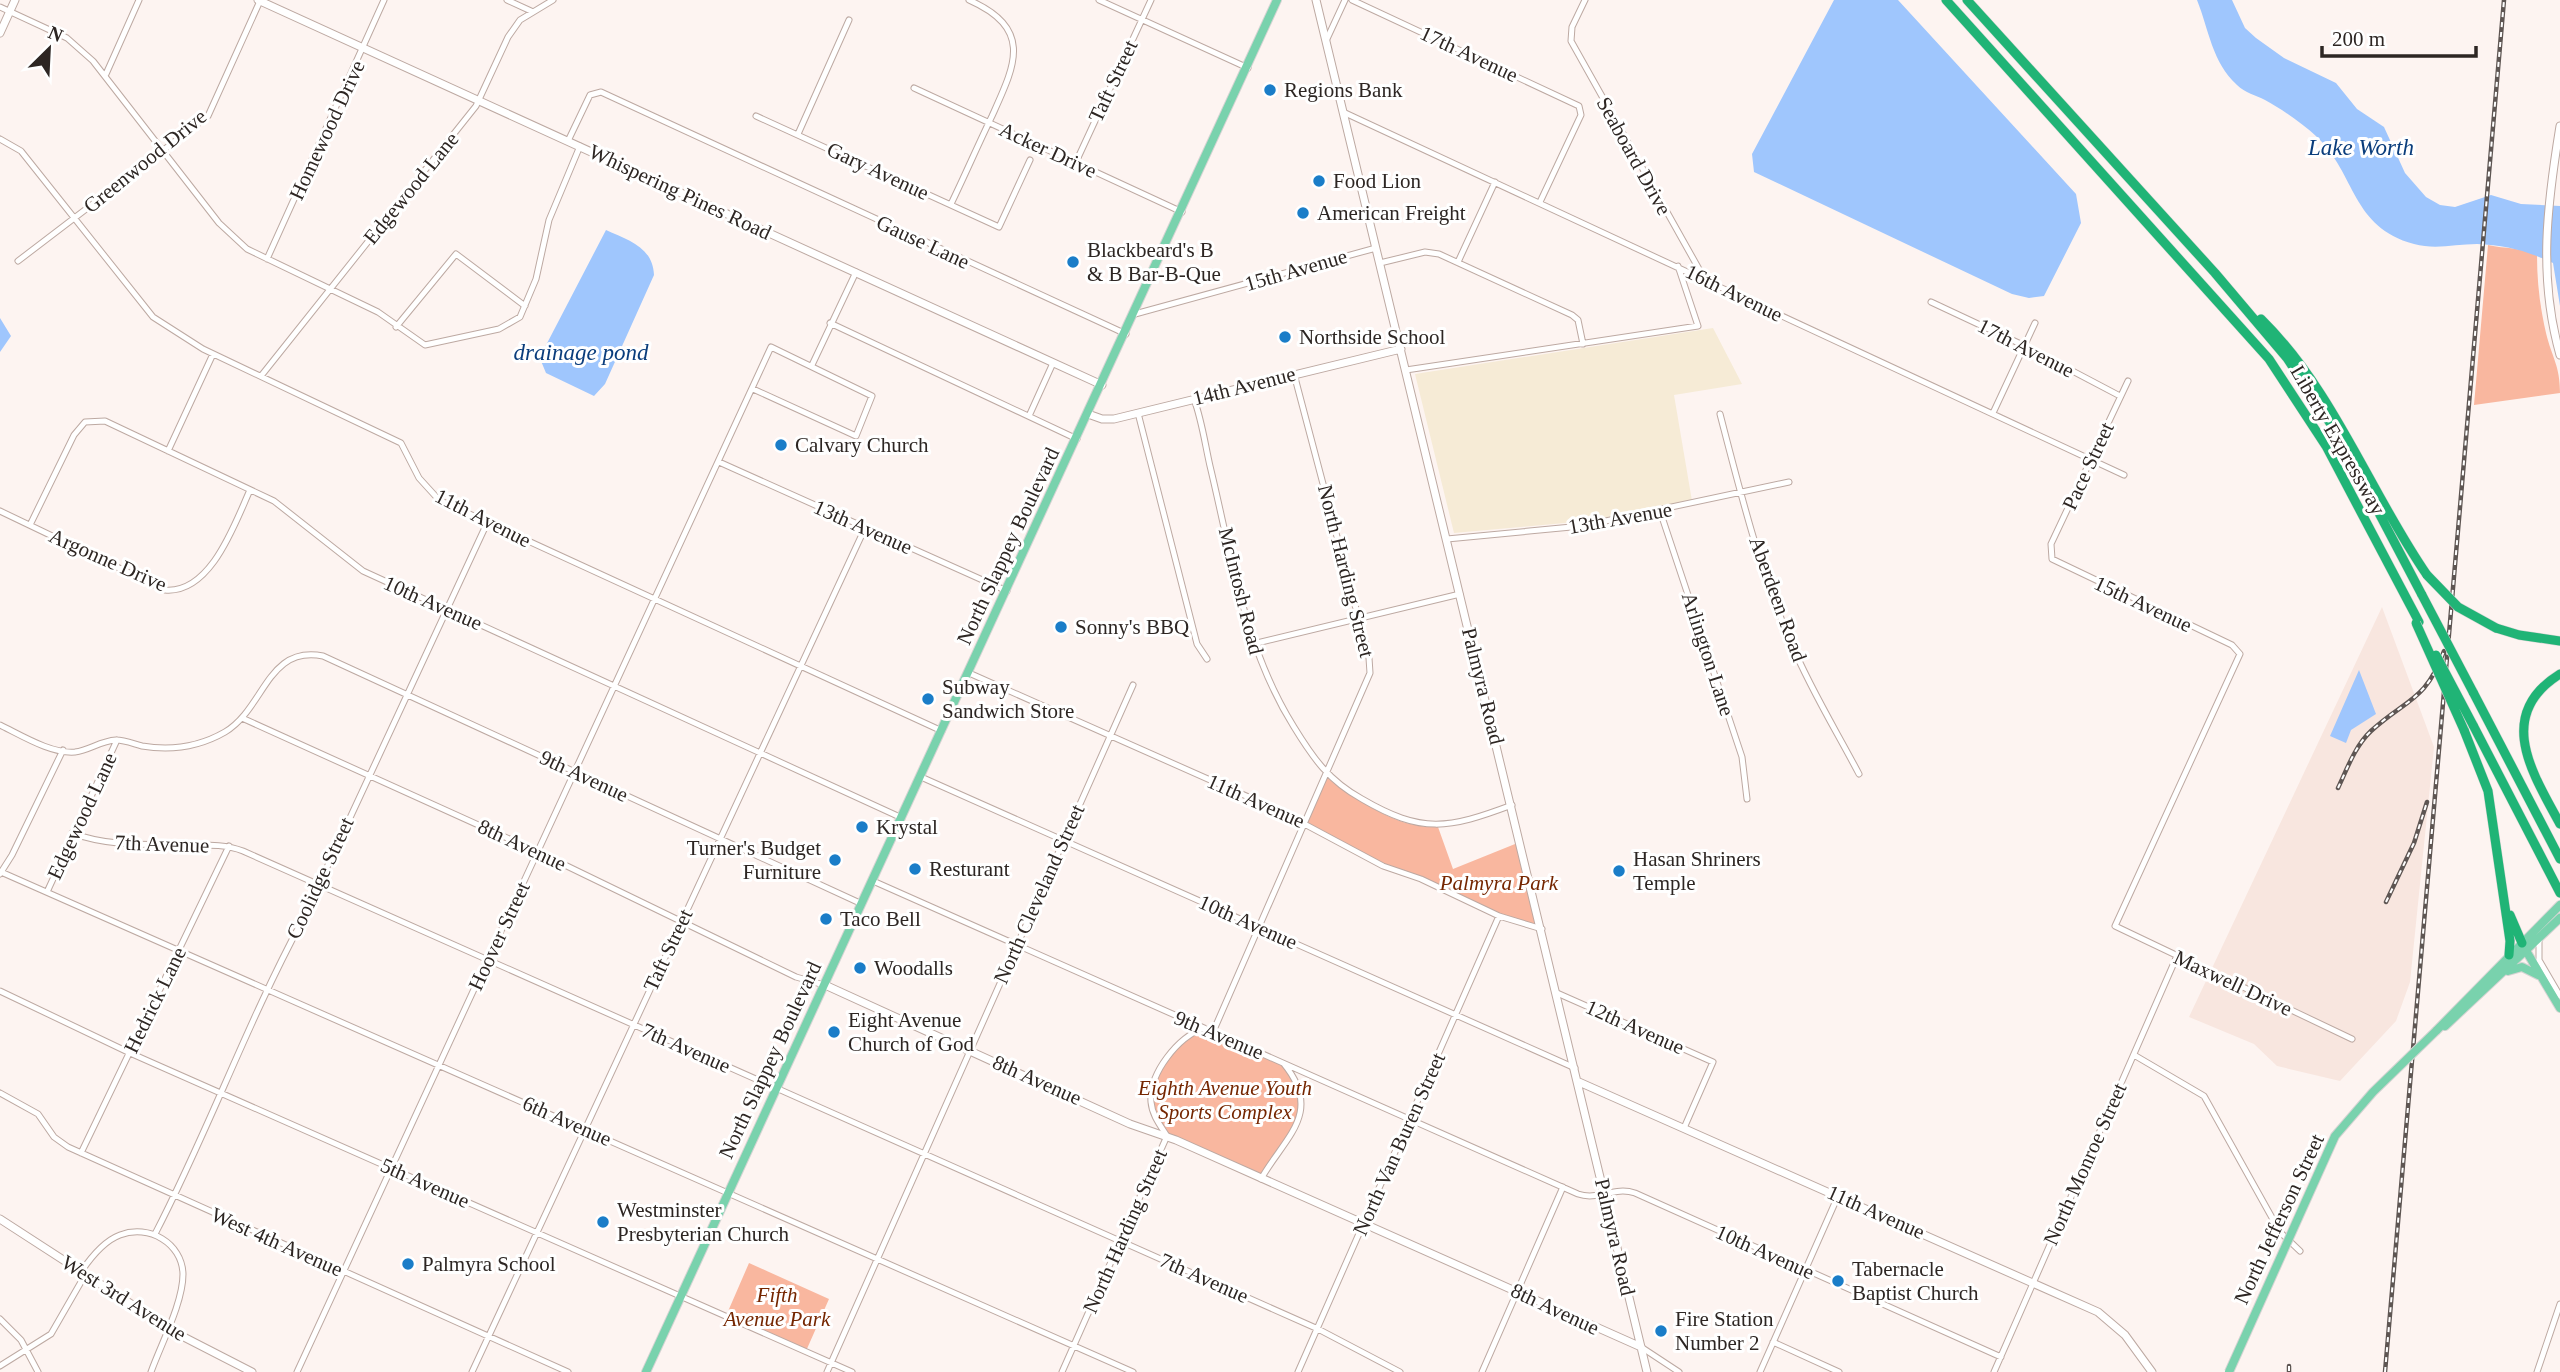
<svg xmlns="http://www.w3.org/2000/svg" width="2560" height="1372" viewBox="0 0 2560 1372" font-family="'Times New Roman',serif">
<rect width="100%" height="100%" fill="#fdf4f1"/>
<path fill="#f8e6df" d="M2382,607l52,140 -24,235 -14,39 -56,60 -63,-15 -23,-22 -65,-27z"/>
<path fill="#f6ebd6" d="M1713,328l29,56 -68,11 18,106 -106,20 -132,12 -39,-159z"/>
<path fill="#f9b79f" d="M2488,245c18,4 32,2 49,10 0,27 3,52 9,78 6,25 14,32 14,60l-86,12z
M1326,776c31,24 71,53 112,51l15,42 67,-27 21,86 -35,-10 -123,-53 -76,-42z
M1204,1029l77,33 11,13 9,33 -16,39 -25,31c-18,-8 -82,-33 -93,-44 -26,-26 -12,-64 11,-87 7,-7 18,-13 26,-18z
M749,1263l80,36 -23,52 -80,-35z"/>
<path fill="#9fc6fd" d="M1834,0h64l178,194 5,29 -37,73 -15,2 -17,-4 -258,-122 -2,-18z
M2197,0h35l13,28 11,10 28,20 52,25 21,26 27,18 21,46 21,24 14,8 15,2 36,-12 30,9 39,2v100l-7,-43c-26,-12 -47,-18 -76,-19 -22,0 -41,6 -63,0 -63,-17 -58,-70 -97,-107 -15,-14 -34,-27 -52,-37 -9,-5 -20,-7 -28,-15 -25,-23 -28,-55 -40,-85z
M606,230c22,10 47,17 48,45l-49,109 -11,12 -48,-23 -5,-12 2,-10z
M0,318l11,18 -11,16z
M2359,670l17,44 -25,16 -5,13 -16,-7z"/>
<g fill="none" stroke-linecap="round" stroke-linejoin="round">
<g stroke="#bda9a2" stroke-width="7">
<path id="street" d="M507,0l24,11
M1099,0l149,68
M1352,0l227,106 2,9 -41,87
M1585,0l-13,27 -1,14 133,237
M0,7l67,31 26,23 126,162 28,26 131,63 47,33 74,-16 21,-12 16,-38 13,-59 31,-74
M1326,41l19,-41
M106,74l33,-74
M914,88l268,124
M1343,112l781,363
M756,116l243,111 31,-67
M798,134l51,-114
M0,139l21,12 132,166 50,32 198,94 18,35 20,22 503,231
M568,141l22,-46 11,-3 525,242
M1076,162l75,-162
M951,204c14,-29 27,-59 41,-88 23,-51 42,-87 -23,-116
M267,259l117,-259
M18,261l190,-145 52,-115
M1458,262l37,-80
M1380,263l45,-11 14,2 133,61 6,5 5,24
M1931,302l94,44 95,50
M1135,314l241,-66
M830,323l247,116
M396,327l60,-73 69,52
M812,365l44,-93
M1406,370l292,-44 -20,-60
M261,376l215,-270 32,-69 12,-17 33,-20
M2128,381l-77,163 1,15 180,86 8,9 -125,272 237,113
M1194,399c8,22 11,45 16,67 22,91 34,181 84,261 19,31 35,54 68,72 60,35 86,30 150,6
M1138,413l59,231 10,15
M1993,413l42,-90
M1720,414c20,77 40,158 72,231 19,45 45,87 67,129
M1029,416l24,-53
M168,451l45,-97
M719,462l288,129
M0,511l165,79c46,4 70,-67 85,-100
M1660,511l82,246 5,42
M30,525l44,-90 11,-13 20,-1 169,80 89,70 539,247
M1447,539l135,-13 207,-44
M1253,644l207,-50
M969,673l311,138 103,55 38,13 78,37 43,13
M242,718l296,134 258,125 28,8
M0,725c21,10 51,29 75,27 15,-2 25,-11 41,-12 9,0 18,4 26,6 30,5 57,1 83,-14 40,-24 42,-87 98,-76l539,248
M921,777l654,291
M72,833c37,14 77,11 116,12 18,0 37,-1 55,6l1075,478 82,43
M1,872l1132,500
M0,874l12,-19 51,-105
M873,881l705,313c20,7 36,-8 57,-1l366,164
M47,892l70,-152
M2539,939v21l21,36
M0,991l130,62 722,319
M1557,993l156,69 -29,66
M1213,1032l157,-359 -1,-15 -75,-284
M2134,1055l70,41 76,136 20,19
M0,1093l38,21 16,23 14,10 500,225
M81,1153l148,-307
M1261,1179c23,-41 63,-66 23,-115
M155,1234c53,-102 92,-211 147,-313l186,-400
M81,1272c10,-15 23,-31 39,-37 29,-11 62,8 63,39 0,29 -22,70 -32,98
M0,1319l21,21 17,32
M1773,1342l66,30
M1641,1347l38,25
M0,1366l51,-32 34,-59
M297,1372l474,-1025 101,49 -16,40 -103,-47
M472,1372l393,-844
M827,1372l306,-687
M1062,1372l105,-236c-7,-11 -15,-21 -16,-34 -2,-29 27,-65 53,-74
M1298,1372l201,-456
M1482,1372l81,-185
M1760,1372l78,-176
M1994,1372l183,-416
M2537,1372l23,-68"/>
</g>
<g stroke="#bda9a2" stroke-width="9">
<path id="secondary" d="M258,0l844,385
M1316,0l331,1372
M0,33l15,-33
M2560,126c-13,79 -22,151 0,229
M1088,414l14,5h12l287,-70
M825,985l305,139 46,16 465,207
M1579,1082l519,230 27,23 27,37
M0,1219l176,114 76,39"/>
</g>
<g stroke="#d5d4d3" stroke-width="10">
<path id="primary" d="M2525,949l35,59
M2508,971l14,-4 16,8
M2445,1026l115,-108
M2436,1031l124,-126
M646,1372l631,-1372"/>
</g>
<g stroke="#d5d4d3" stroke-width="10">
<path id="highway" d="M1946,0l323,359 57,87 93,176
M1967,0l248,273 72,85 51,77 84,160
M2261,319c74,73 108,172 166,256
M2496,628l23,7 41,6
M2560,674c-66,41 -27,100 0,150
M2473,692l87,167
M2473,725l87,168
M2464,730l24,61 22,150 -1,14
M2510,915l12,28"/>
</g>
<use href="#street" stroke="#fff" stroke-width="5"/>
<use href="#secondary" stroke="#fff" stroke-width="7"/>
<use href="#primary" stroke="#79d2ad" stroke-width="8"/>
<use href="#highway" stroke="#20b476" stroke-width="9"/>
<g stroke="#5e5653" stroke-width="4.5">
<path id="rail" d="M2338,788c9,-19 17,-42 33,-57 35,-32 55,-30 73,-80
M2386,902l28,-59 13,-41
M2289,1366v6
M2385,1372l119,-1372"/>
</g>
<use href="#rail" stroke="#fff" stroke-width="2" stroke-dasharray="5" stroke-linecap="butt"/>
<g stroke="#d5d4d3" stroke-width="10" stroke-linecap="butt">
<path id="primary-bridge" d="M2229,1372l106,-236 38,-44 63,-61"/>
</g>
<g stroke="#d5d4d3" stroke-width="10" stroke-linecap="butt">
<path id="highway-bridge" d="M2427,575l31,32 38,21
M2422,595l51,97
M2416,623l48,107
M2436,655l37,70"/>
</g>
<use href="#primary-bridge" stroke="#79d2ad" stroke-width="8"/>
<use href="#highway-bridge" stroke="#20b476" stroke-width="9"/>
</g>
<g fill="#1a7dc8" stroke="#fff" stroke-width="2.5">
<circle cx="1270" cy="90" r="7"/>
<circle cx="1319" cy="181" r="7"/>
<circle cx="1303" cy="213" r="7"/>
<circle cx="1073" cy="262" r="7"/>
<circle cx="1285" cy="337" r="7"/>
<circle cx="781" cy="445" r="7"/>
<circle cx="1061" cy="627" r="7"/>
<circle cx="928" cy="699" r="7"/>
<circle cx="862" cy="827" r="7"/>
<circle cx="835" cy="860" r="7"/>
<circle cx="915" cy="869" r="7"/>
<circle cx="1619" cy="871" r="7"/>
<circle cx="826" cy="919" r="7"/>
<circle cx="860" cy="968" r="7"/>
<circle cx="834" cy="1032" r="7"/>
<circle cx="603" cy="1222" r="7"/>
<circle cx="408" cy="1264" r="7"/>
<circle cx="1838" cy="1281" r="7"/>
<circle cx="1661" cy="1331" r="7"/>
</g>
<g text-anchor="middle" stroke-width="6" stroke-linejoin="round" paint-order="stroke">
<g font-size="21" fill="#2d2623" stroke="#fff">
<text transform="translate(1469 54) rotate(25)" y="7">17th Avenue</text>
<text transform="translate(1113 81) rotate(-65)" y="7">Taft Street</text>
<text transform="translate(327 130) rotate(-65)" y="7">Homewood Drive</text>
<text transform="translate(1048 150) rotate(25)" y="7">Acker Drive</text>
<text transform="translate(1634 156) rotate(61)" y="7">Seaboard Drive</text>
<text transform="translate(145 161) rotate(-39)" y="7">Greenwood Drive</text>
<text transform="translate(878 171) rotate(25)" y="7">Gary Avenue</text>
<text transform="translate(411 188) rotate(-51)" y="7">Edgewood Lane</text>
<text transform="translate(680 192) rotate(25)" y="7">Whispering Pines Road</text>
<text transform="translate(923 242) rotate(25)" y="7">Gause Lane</text>
<text transform="translate(1296 270) rotate(-16)" y="7">15th Avenue</text>
<text transform="translate(1734 293) rotate(26)" y="7">16th Avenue</text>
<text transform="translate(2026 348) rotate(27)" y="7">17th Avenue</text>
<text transform="translate(1244 386) rotate(-14)" y="7">14th Avenue</text>
<text transform="translate(2338 440) rotate(60)" y="7">Liberty Expressway</text>
<text transform="translate(2088 466) rotate(-65)" y="7">Pace Street</text>
<text transform="translate(483 518) rotate(27)" y="7">11th Avenue</text>
<text transform="translate(1620 518) rotate(-10)" y="7">13th Avenue</text>
<text transform="translate(863 527) rotate(24)" y="7">13th Avenue</text>
<text transform="translate(1008 546) rotate(-65)" y="7">North Slappey Boulevard</text>
<text transform="translate(108 560) rotate(24)" y="7">Argonne Drive</text>
<text transform="translate(1346 571) rotate(76)" y="7">North Harding Street</text>
<text transform="translate(1241 591) rotate(76)" y="7">McIntosh Road</text>
<text transform="translate(1778 599) rotate(70)" y="7">Aberdeen Road</text>
<text transform="translate(433 603) rotate(24)" y="7">10th Avenue</text>
<text transform="translate(2143 604) rotate(25)" y="7">15th Avenue</text>
<text transform="translate(1708 654) rotate(72)" y="7">Arlington Lane</text>
<text transform="translate(1483 686) rotate(76)" y="7">Palmyra Road</text>
<text transform="translate(584 776) rotate(25)" y="7">9th Avenue</text>
<text transform="translate(1256 801) rotate(24)" y="7">11th Avenue</text>
<text transform="translate(82 816) rotate(-65)" y="7">Edgewood Lane</text>
<text transform="translate(162 844) rotate(2)" y="7">7th Avenue</text>
<text transform="translate(522 845) rotate(25)" y="7">8th Avenue</text>
<text transform="translate(320 878) rotate(-65)" y="7">Coolidge Street</text>
<text transform="translate(1039 894) rotate(-66)" y="7">North Cleveland Street</text>
<text transform="translate(1248 922) rotate(24)" y="7">10th Avenue</text>
<text transform="translate(499 936) rotate(-65)" y="7">Hoover Street</text>
<text transform="translate(668 950) rotate(-65)" y="7">Taft Street</text>
<text transform="translate(2233 983) rotate(25)" y="7">Maxwell Drive</text>
<text transform="translate(155 1000) rotate(-64)" y="7">Hedrick Lane</text>
<text transform="translate(1635 1027) rotate(24)" y="7">12th Avenue</text>
<text transform="translate(1219 1035) rotate(23)" y="7">9th Avenue</text>
<text transform="translate(686 1048) rotate(24)" y="7">7th Avenue</text>
<text transform="translate(770 1060) rotate(-65)" y="7">North Slappey Boulevard</text>
<text transform="translate(1037 1080) rotate(24)" y="7">8th Avenue</text>
<text transform="translate(567 1121) rotate(24)" y="7">6th Avenue</text>
<text transform="translate(1399 1144) rotate(-66)" y="7">North Van Buren Street</text>
<text transform="translate(2085 1164) rotate(-66)" y="7">North Monroe Street</text>
<text transform="translate(425 1183) rotate(24)" y="7">5th Avenue</text>
<text transform="translate(1876 1212) rotate(24)" y="7">11th Avenue</text>
<text transform="translate(2279 1219) rotate(-65)" y="7">North Jefferson Street</text>
<text transform="translate(1125 1231) rotate(-66)" y="7">North Harding Street</text>
<text transform="translate(1615 1237) rotate(77)" y="7">Palmyra Road</text>
<text transform="translate(277 1242) rotate(24)" y="7">West 4th Avenue</text>
<text transform="translate(1765 1252) rotate(24)" y="7">10th Avenue</text>
<text transform="translate(1204 1278) rotate(24)" y="7">7th Avenue</text>
<text transform="translate(124 1298) rotate(32)" y="7">West 3rd Avenue</text>
<text transform="translate(1555 1309) rotate(25)" y="7">8th Avenue</text>
</g>
<g font-size="21" fill="#2d2623" stroke="#fff" text-anchor="start">
<text x="1284" y="97">Regions Bank</text>
<text x="1333" y="188">Food Lion</text>
<text x="1317" y="220">American Freight</text>
<text x="1087" y="257">Blackbeard's B<tspan x="1087" dy="24">&amp; B Bar-B-Que</tspan></text>
<text x="1299" y="344">Northside School</text>
<text x="795" y="452">Calvary Church</text>
<text x="1075" y="634">Sonny's BBQ</text>
<text x="942" y="694">Subway<tspan x="942" dy="24">Sandwich Store</tspan></text>
<text x="876" y="834">Krystal</text>
<text x="821" y="855" text-anchor="end">Turner's Budget<tspan x="821" dy="24">Furniture</tspan></text>
<text x="1633" y="866">Hasan Shriners<tspan x="1633" dy="24">Temple</tspan></text>
<text x="929" y="876">Resturant</text>
<text x="840" y="926">Taco Bell</text>
<text x="874" y="975">Woodalls</text>
<text x="848" y="1027">Eight Avenue<tspan x="848" dy="24">Church of God</tspan></text>
<text x="617" y="1217">Westminster<tspan x="617" dy="24">Presbyterian Church</tspan></text>
<text x="422" y="1271">Palmyra School</text>
<text x="1852" y="1276">Tabernacle<tspan x="1852" dy="24">Baptist Church</tspan></text>
<text x="1675" y="1326">Fire Station<tspan x="1675" dy="24">Number 2</tspan></text>
</g>
<g font-size="21" font-style="italic" fill="#752600" stroke="#fff">
<text x="1499" y="890">Palmyra Park</text>
<text x="1225" y="1095">Eighth Avenue Youth<tspan x="1225" dy="24">Sports Complex</tspan></text>
<text x="777" y="1302">Fifth<tspan x="777" dy="24">Avenue Park</tspan></text>
</g>
<g font-size="23" font-style="italic" fill="#0a3d7c" stroke="#fff">
<text x="2361" y="155">Lake Worth</text>
<text x="581" y="360">drainage pond</text>
</g>
</g>
<g transform="translate(49 49) rotate(24)" stroke="#ffffff" stroke-width="5" paint-order="stroke">
<path d="M0-5L12 26L0 18L-12 26Z" fill="#2d2623"/>
<text y="-10" font-size="19" font-weight="bold" text-anchor="middle" fill="#2d2623">N</text>
</g>
<path d="M2322 46v10h154v-10" fill="none" stroke="#2d2623" stroke-width="3.5"/>
<text x="2332" y="46" font-size="21" fill="#2d2623" stroke="#ffffff" stroke-width="5" paint-order="stroke">200 m</text>
</svg>
